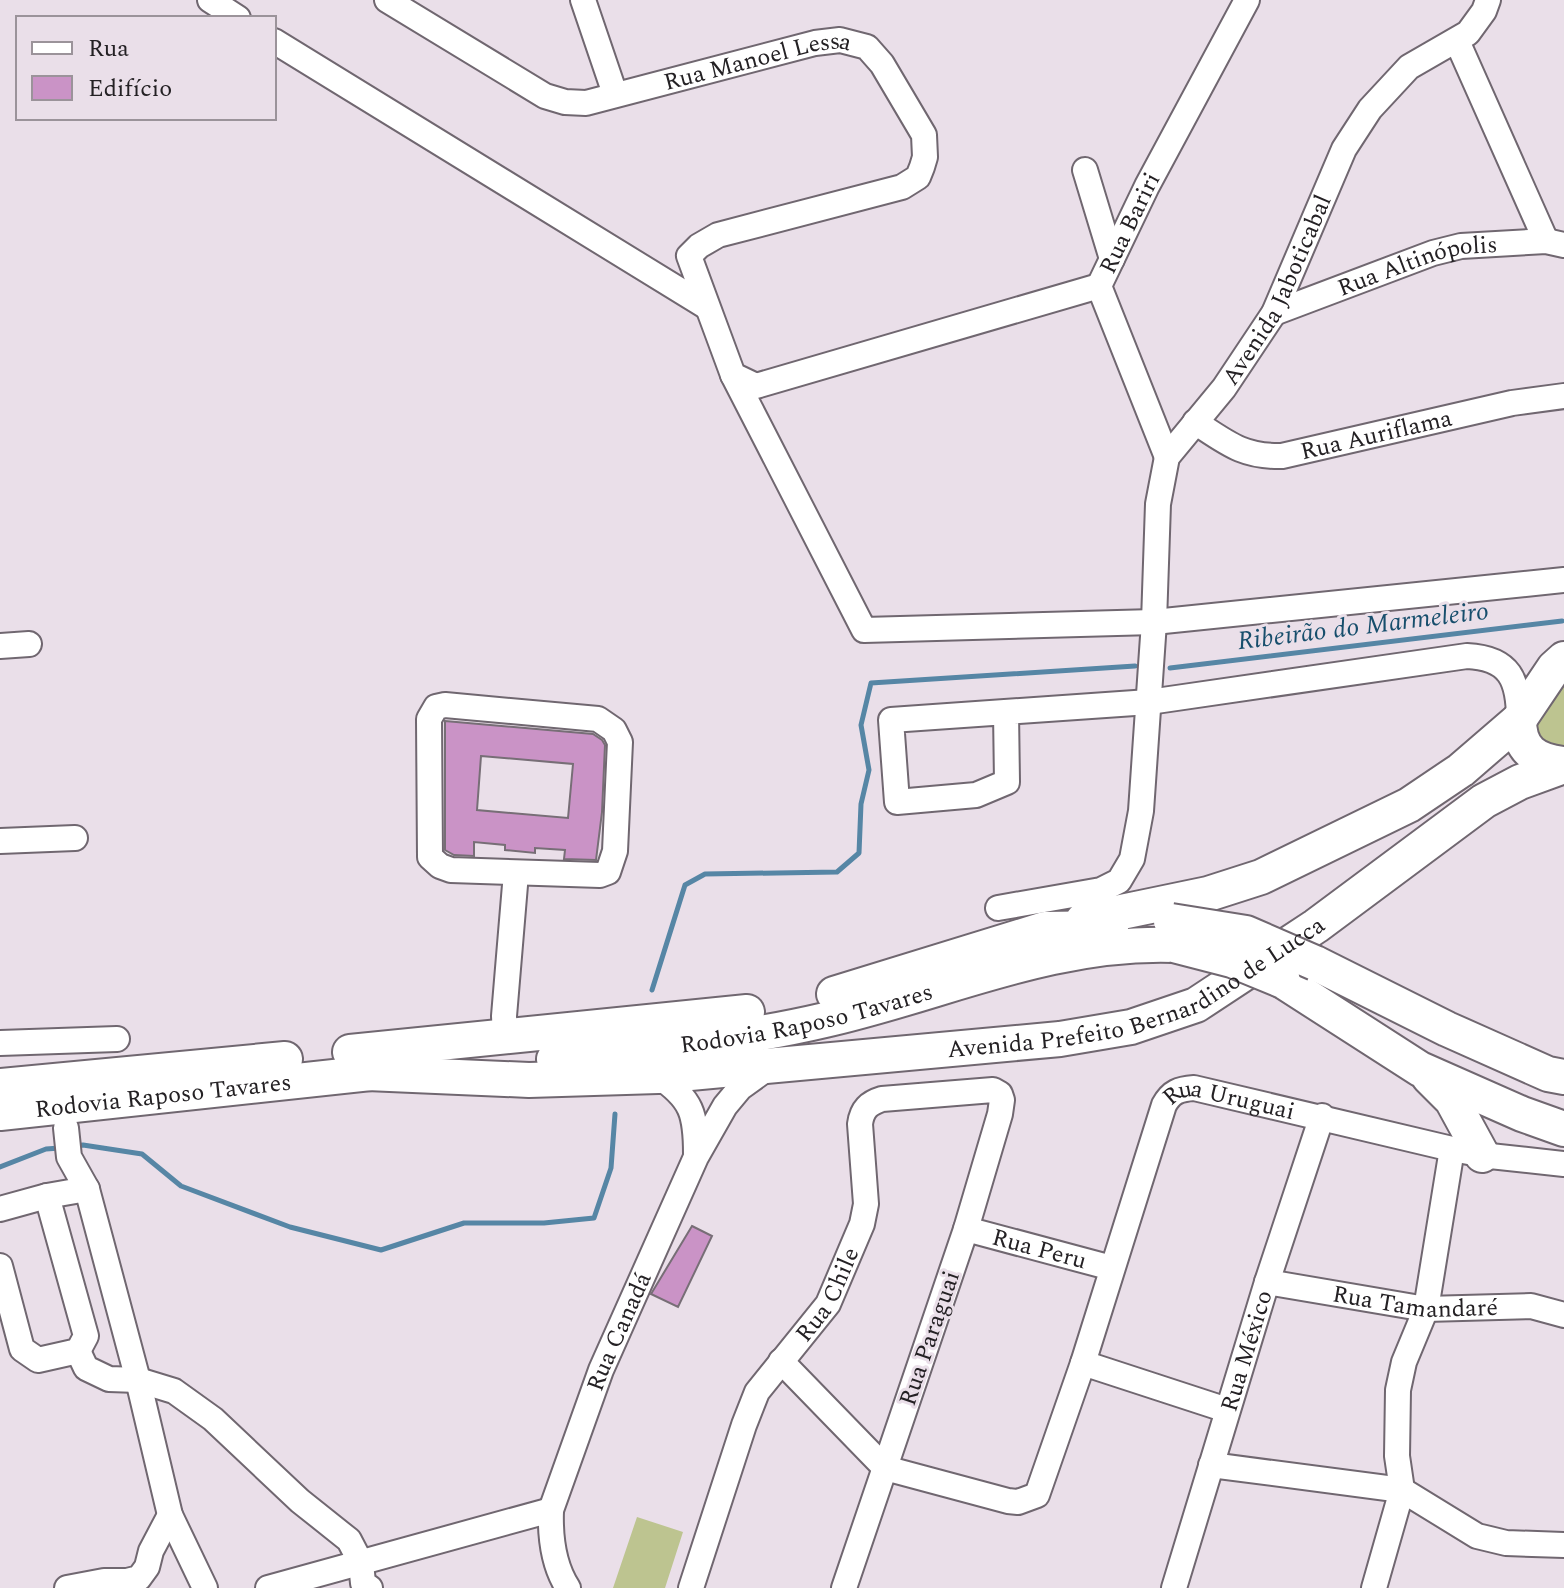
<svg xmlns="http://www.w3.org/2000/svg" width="1564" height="1588" viewBox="0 0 1564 1588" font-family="Spectral,serif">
<rect width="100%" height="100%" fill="#eadfe9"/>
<path fill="#bdc490" d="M1564,673v83l-6,3 -28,-32z
M637,1517l46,15 -18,56h-52z"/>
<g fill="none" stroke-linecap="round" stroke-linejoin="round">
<path stroke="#5686a5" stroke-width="5" d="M1170,668l392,-47
M652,990l33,-105 20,-11 132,-2 22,-19 2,-49 8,-34 -8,-45 10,-42 264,-17
M74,1146l9,-1 59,9 39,32 109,41 91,23 83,-27h80l50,-5 17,-50 4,-54
M0,1167l46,-18 14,-1"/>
</g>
<path fill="#ca93c6" stroke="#776e76" stroke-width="2" fill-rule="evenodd" d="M445,721l148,13 9,6 3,5 -3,67 -6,48 -32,-1 1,-9 -30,-2v5l-30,-3v-5l-31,-3v14l-20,-1 -9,-5zM481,756l92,8 -5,54 -91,-8z
M692,1226l20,10 -34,71 -27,-13z"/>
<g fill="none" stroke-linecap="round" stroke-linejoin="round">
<g stroke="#706770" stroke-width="28">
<g id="minor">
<path d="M210,0l28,18"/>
<path id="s1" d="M387,0l158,96 20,6 21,1 229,-60 25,-3 27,7 15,17 42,71 1,22 -3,10 -4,10 -16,10 -184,48 -19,11 -10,10 44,119 23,11 343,-100"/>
<path d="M583,0l32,94"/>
<path d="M274,41l433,266"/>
<path d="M1457,41l89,200"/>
<path d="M1085,170l27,89"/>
<path id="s2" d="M1274,313l159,-60 28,-7 85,-5 18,4"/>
<path d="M733,375l131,255 290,-8 410,-42"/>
<path id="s3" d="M1195,422c32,21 48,35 87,34l230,-53 52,-7"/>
<path id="s4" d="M1167,457l-68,-171 48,-100 100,-186"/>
<path d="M0,646l29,-2"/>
<path d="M445,705l153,14 16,11 6,12 -5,109 -7,21 -8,3 -149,-5 -11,-4 -10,-9 -1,-138 7,-12z"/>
<path d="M1006,712l1,70 -31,13 -79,7 -6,-82 258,-18 318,-46c43,2 52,24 52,64"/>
<path d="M0,841l75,-3"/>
<path id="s5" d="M998,908l103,-18 18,-9 13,-22 9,-48 13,-189 4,-118 9,-47 57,-69 50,-75 70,-164 26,-40 39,-42 59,-34 16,-22 4,-11"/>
<path d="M505,1038l-1,-22 12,-143"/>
<path d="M0,1043l117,-4"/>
<path d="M658,1076c34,23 38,38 38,78"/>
<path d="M66,1128l3,29 18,32 51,191 32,135 35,73"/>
<path d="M0,1209l47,-13 40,-7"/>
<path id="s6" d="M966,1229l146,39"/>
<path d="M0,1266l22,83 16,11 40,-9 8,-15 -39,-140"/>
<path id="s7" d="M1267,1282l159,27 105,-3 33,9"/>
<path d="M78,1351l8,17 23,11 29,1 36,11 39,28 87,82 49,39 12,23 2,20 7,5"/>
<path d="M781,1361l104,107"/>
<path d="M1083,1363l144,47"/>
<path d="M1211,1465l191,25 75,46 29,7 58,2"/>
<path id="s8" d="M885,1468l123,33 10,1 19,-7 46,-132 81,-258c7,-13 15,-16 30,-17l258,61 38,7 74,8"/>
<path d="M67,1588l37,-7h23l12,-3 8,-11 4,-16 19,-36"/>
<path d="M268,1588l283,-78"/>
<path id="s9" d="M568,1588c-15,-23 -18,-50 -17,-78l50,-140 95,-213 29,-51 15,-18 29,-21"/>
<path id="s10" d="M691,1588l53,-163 13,-33 71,-88 34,-80 4,-20 -6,-80c2,-15 9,-21 22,-25l111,-9 7,4 2,6 -2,14 -34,115 -122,359"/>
<path id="s11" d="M1174,1588l93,-306 55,-166"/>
<path d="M1374,1588l28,-98 -5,-34 1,-66 6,-28 22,-53 26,-160"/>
</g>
</g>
<g stroke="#706770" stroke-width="38">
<g id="highway">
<path d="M1519,720c0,30 16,41 45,44"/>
<path d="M1083,920l125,-26 53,-17 148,-72 52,-35 58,-50 35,-52 10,-9"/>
<path d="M1315,963l132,66 101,45 16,3"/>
<path d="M1283,981l137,88 102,45 42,15"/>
<path d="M834,994l211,-65 66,-1"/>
<path d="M350,1052l397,-40"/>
<path id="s12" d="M554,1059c90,-10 182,-18 271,-39 119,-27 224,-79 349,-75"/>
<path id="s13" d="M367,1073l162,7 129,-4 402,-37 71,-12 65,-22 120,-79 168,-125 36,-19 44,-16"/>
<path d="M1429,1077l23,23 30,55"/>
<path d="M0,1086l285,-27"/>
<path id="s14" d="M0,1113l389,-42"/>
</g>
</g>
<use href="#minor" stroke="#fff" stroke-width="24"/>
<use href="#highway" stroke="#fff" stroke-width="34"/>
<g stroke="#706770" stroke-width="38" stroke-linecap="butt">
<path id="highway-bridge" d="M1171,921l75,12 69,30
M1174,945l58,15 51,21"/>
</g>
<use href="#highway-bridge" stroke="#fff" stroke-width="34"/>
</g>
<g text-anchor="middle" stroke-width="6" stroke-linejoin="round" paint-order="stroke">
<g font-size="24" fill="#242124" stroke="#eadfe9">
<text dy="8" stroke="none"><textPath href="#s1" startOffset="404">Rua Manoel Lessa</textPath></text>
<text dy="8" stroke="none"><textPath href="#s4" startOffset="254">Rua Bariri</textPath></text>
<text dy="8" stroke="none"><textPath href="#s2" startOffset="152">Rua Altinópolis</textPath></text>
<text dy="8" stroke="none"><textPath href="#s5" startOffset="756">Avenida Jaboticabal</textPath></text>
<text dy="8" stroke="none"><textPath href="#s3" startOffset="192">Rua Auriflama</textPath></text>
<text dy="8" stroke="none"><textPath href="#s13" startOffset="784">Avenida Prefeito Bernardino de Lucca</textPath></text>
<text dy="8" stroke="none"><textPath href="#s12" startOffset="256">Rodovia Raposo Tavares</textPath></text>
<text dy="8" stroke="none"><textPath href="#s14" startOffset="164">Rodovia Raposo Tavares</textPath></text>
<text dy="8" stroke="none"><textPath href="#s8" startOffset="640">Rua Uruguai</textPath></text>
<text dy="8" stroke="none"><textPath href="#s6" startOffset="76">Rua Peru</textPath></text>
<text dy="8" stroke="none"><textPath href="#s10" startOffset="328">Rua Chile</textPath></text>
<text dy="8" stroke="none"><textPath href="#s7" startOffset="150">Rua Tamandaré</textPath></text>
<text dy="8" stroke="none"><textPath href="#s9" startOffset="272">Rua Canadá</textPath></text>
<text transform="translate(929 1338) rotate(-71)" y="8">Rua Paraguai</text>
<text dy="8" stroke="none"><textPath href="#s11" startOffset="248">Rua México</textPath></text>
</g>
<g font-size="26" font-style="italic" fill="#174e6c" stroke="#eadfe9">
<text transform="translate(1363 625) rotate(-7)" y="9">Ribeirão do Marmeleiro</text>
</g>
</g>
<rect x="16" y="16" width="260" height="104" fill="#eadfe9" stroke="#9b939a" stroke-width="2"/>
<rect x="32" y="42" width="40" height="12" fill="#ffffff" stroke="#9b939a" stroke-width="2"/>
<text x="88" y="56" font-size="24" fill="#242124">Rua</text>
<rect x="32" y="76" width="40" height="24" fill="#ca93c6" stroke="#9b939a" stroke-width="2"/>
<text x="88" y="96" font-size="24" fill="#242124">Edifício</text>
</svg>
